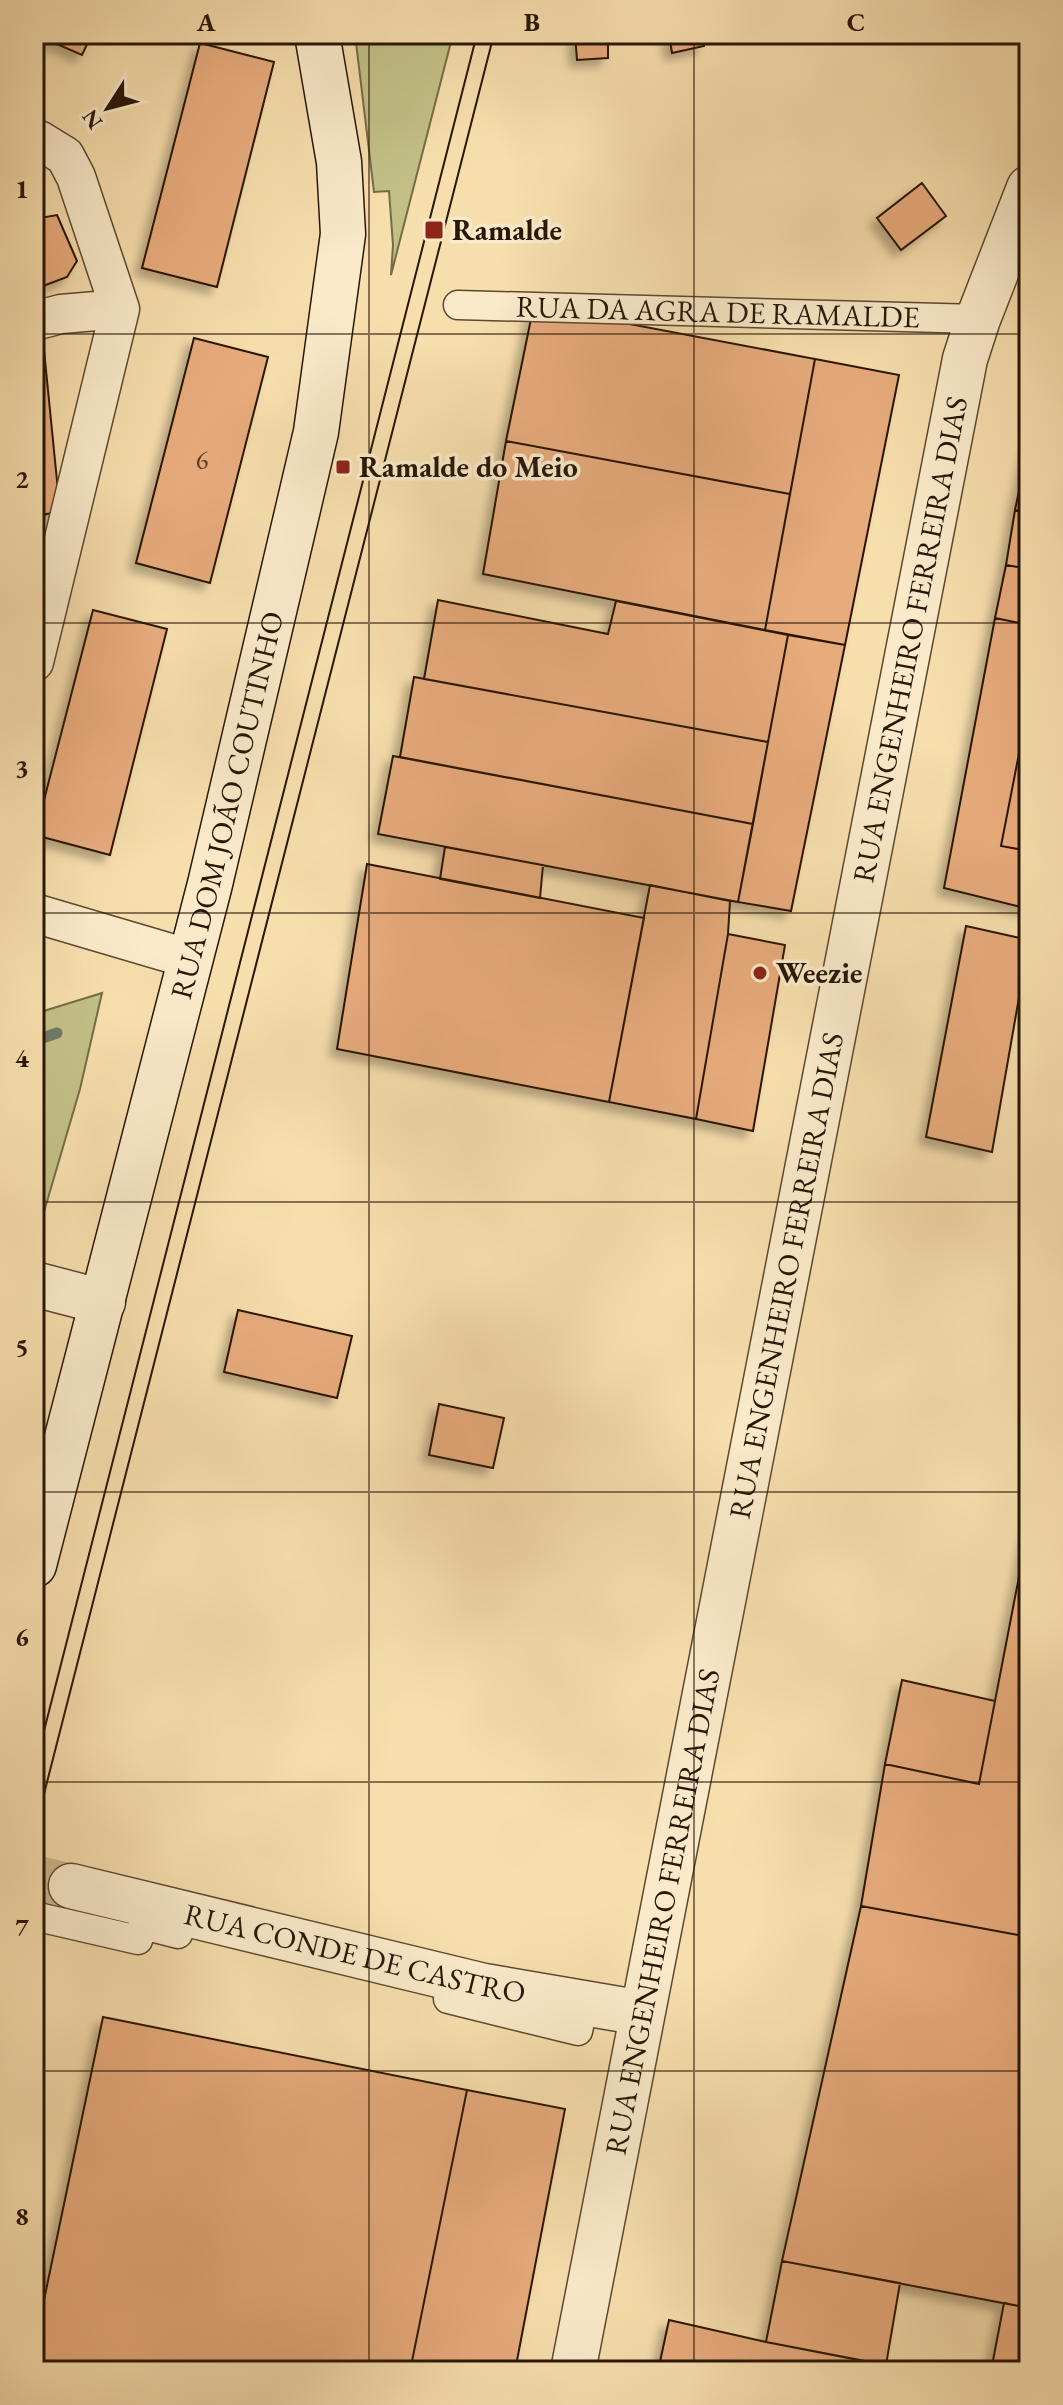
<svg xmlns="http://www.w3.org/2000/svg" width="1063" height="2405" viewBox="0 0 1063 2405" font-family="'EB Garamond',serif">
<defs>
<filter id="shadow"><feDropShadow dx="-7" dy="7" stdDeviation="4" flood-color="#0004"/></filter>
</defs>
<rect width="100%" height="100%" fill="#f7dead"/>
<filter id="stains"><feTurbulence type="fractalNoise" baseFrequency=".0025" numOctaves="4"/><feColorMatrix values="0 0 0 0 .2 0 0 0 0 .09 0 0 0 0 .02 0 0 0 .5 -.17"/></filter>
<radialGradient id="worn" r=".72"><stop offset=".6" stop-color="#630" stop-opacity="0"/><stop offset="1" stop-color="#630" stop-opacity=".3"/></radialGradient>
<path fill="#c2c086" stroke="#766b46" stroke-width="2" d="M355,34h98l-62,241 2,-30 -4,-54 -15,1z
M102,993l-22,96 -46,157v-232z"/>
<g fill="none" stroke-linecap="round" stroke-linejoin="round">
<path stroke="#6f7a67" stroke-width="11" d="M34,1041l23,-8"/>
</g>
<path fill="#e7ab7b" stroke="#291606" stroke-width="2" filter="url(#shadow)" d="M34,34h58l-10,21z
M575,34h33v24l-31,2z
M669,34h34l1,12 -32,7z
M200,43l74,19 -57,225 -75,-19z
M922,183l24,33 -45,34 -24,-32z
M57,215l20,46 -10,16 -32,12 -1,-70z
M532,314l50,1 233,44 -25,135 -284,-53z
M42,330l18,181 -26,6v-186z
M194,338l74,19 -58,226 -74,-20z
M815,359l84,16 -54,270 -80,-15z
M506,441l284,53 -25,136 -282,-56z
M1029,443v70l-14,-3z
M1015,510l14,3v56l-23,-4z
M1006,565l23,4v56l-34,-7z
M438,600l170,34 8,-33 172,34 -20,107 -344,-63z
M93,610l74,19 -57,226 -75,-20z
M995,618l34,7v77l-28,144 28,5v58l-85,-21z
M788,635l57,10 -54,266 -53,-9z
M414,677l354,65 -15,82 -353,-67z
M1029,702v149l-28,-5z
M393,756l360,68 -15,78 -360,-68z
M445,847l98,18 -3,33 -100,-19z
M367,864l277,54 -35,184 -272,-53z
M650,885l80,16 -2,33 -32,185 -87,-17z
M966,926l63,14 -37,212 -66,-15z
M728,934l57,11 -32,186 -57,-12z
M238,1310l114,26 -15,62 -113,-26z
M439,1404l65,14 -11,50 -64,-13z
M1029,1524v38l-7,-1z
M1022,1561l7,1v375l-168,-31 24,-142 94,20z
M902,1680l93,21 -16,83 -94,-20z
M861,1906l168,31v371l-247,-47z
M103,2017l364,73 -57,281h-376v-23z
M467,2090l98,19 -50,262h-105z
M782,2261l118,22 -14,82 -120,-23z
M1004,2303l25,5v63h-38z
M669,2320l97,22 149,29h-257z"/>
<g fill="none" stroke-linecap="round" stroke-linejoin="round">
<path stroke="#ceb68c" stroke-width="44" stroke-dasharray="44 22" stroke-linecap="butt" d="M34,1877l37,9"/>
<g stroke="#5c4830" stroke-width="31">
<g id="pedestrian">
<path id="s1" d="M458,305l520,14"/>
<path d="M34,1916l104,24 5,-15 35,9"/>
<path d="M448,1999l130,32 6,-28"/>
</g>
</g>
<g stroke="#5c4830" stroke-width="41">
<path id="minor" d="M34,140h5l26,16 11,21 44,132 -86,353
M34,321l27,-7 59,-5
M34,913l156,46"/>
</g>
<g stroke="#5c4830" stroke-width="47">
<g id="tertiary">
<path d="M34,1284l69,18"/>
<path id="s2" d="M71,1886l413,100 158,27"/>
<path id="s3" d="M573,2371l392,-2012 13,-40 51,-131"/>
</g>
</g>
<g stroke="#291606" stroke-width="47">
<g id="secondary">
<path id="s4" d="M34,1565l176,-681 106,-452 27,-198 -4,-72 -22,-128"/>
</g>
</g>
<use href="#pedestrian" stroke="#faeaca" stroke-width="28"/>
<use href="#minor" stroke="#faeaca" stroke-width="38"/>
<use href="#tertiary" stroke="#faeaca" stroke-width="44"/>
<use href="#secondary" stroke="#faeaca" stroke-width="44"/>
<path stroke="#291606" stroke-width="2" d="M34,1770l443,-1736
M34,1833l460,-1799"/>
</g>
<path fill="none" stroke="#291606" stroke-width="2" stroke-opacity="0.55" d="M369,34v2337M694,34v2337M34,334h995M34,623h995M34,913h995M34,1202h995M34,1492h995M34,1782h995M34,2071h995"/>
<g fill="#8f2418" stroke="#faeaca" stroke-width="3">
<rect x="424" y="220" width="20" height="20" rx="4"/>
<rect x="335" y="459" width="16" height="16" rx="4"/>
<circle cx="760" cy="973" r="8"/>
</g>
<g text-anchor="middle" stroke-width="7" stroke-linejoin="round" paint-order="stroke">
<g font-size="26" fill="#583b23">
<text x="202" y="469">6</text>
</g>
<g font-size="30" font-weight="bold" fill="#291606" stroke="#faeaca" text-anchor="start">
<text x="452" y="240">Ramalde</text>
<text x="359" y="477">Ramalde do Meio</text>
<text x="776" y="983">Weezie</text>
</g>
<g font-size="30" fill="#291606" stroke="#faeaca">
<text dy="10" stroke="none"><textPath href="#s1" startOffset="260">RUA DA AGRA DE RAMALDE</textPath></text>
<text dy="10" stroke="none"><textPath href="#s3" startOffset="1764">RUA ENGENHEIRO FERREIRA DIAS</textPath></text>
<text dy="10" stroke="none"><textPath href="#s4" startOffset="784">RUA DOM JOÃO COUTINHO</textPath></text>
<text dy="10" stroke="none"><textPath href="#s3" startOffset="1116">RUA ENGENHEIRO FERREIRA DIAS</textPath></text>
<text dy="10" stroke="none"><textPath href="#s3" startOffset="468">RUA ENGENHEIRO FERREIRA DIAS</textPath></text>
<text dy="10" stroke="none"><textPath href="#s2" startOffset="292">RUA CONDE DE CASTRO</textPath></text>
</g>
</g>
<rect width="1063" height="2405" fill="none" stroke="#f7dead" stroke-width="88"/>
<g transform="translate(108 108) rotate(234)" stroke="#faeaca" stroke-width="6" paint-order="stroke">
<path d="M0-6L14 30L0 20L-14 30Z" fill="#291606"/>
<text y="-12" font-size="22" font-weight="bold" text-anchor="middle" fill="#291606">N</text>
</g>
<rect x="44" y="44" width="975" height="2317" fill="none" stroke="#291606" stroke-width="3"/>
<g font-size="26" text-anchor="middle" font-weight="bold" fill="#291606">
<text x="206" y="31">A</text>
<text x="532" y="31">B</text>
<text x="856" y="31">C</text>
<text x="22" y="198">1</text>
<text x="22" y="488">2</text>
<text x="22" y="777">3</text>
<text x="22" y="1067">4</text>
<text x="22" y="1356">5</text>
<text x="22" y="1646">6</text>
<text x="22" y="1936">7</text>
<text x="22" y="2225">8</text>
</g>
<rect width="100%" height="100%" filter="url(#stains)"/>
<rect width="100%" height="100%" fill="url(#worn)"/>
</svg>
